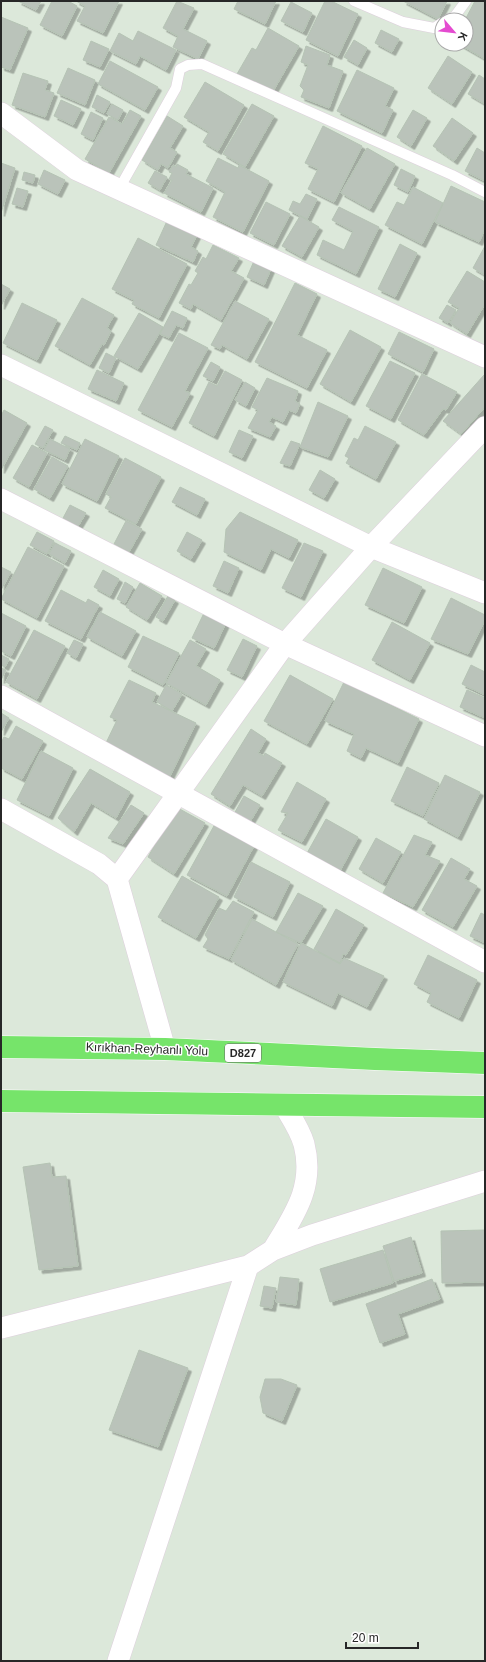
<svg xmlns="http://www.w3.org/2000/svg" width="486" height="1662" viewBox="0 0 486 1662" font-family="Helvetica,sans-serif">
<defs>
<filter id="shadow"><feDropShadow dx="3.5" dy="3.5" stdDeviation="0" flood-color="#0004"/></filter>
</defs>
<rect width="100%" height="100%" fill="#dce8da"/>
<path fill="#bac3ba" stroke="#b5c3b4" filter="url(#shadow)" d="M18,1h23l-5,9z
M52,1h16l9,5 -15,30 -22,-11z
M76,1h43l-16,32 -26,-12 8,-15z
M177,1l17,7 -11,21 24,12 -9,18 -25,-12 5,-11 -15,-8z
M238,1h38l-11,23 -31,-15z
M325,1h6l27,13 -20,42 -32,-16z
M403,1h44l-9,18z
M475,1h10v58l-26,-15h7l-1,-24z
M291,2l21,11 -9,19 -22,-11z
M1,17l27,11 -18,42 -9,-3z
M268,28l31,18 -27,47 -35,-19 15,-26 4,2z
M381,30l18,9 -7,13 -17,-9z
M138,31l38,19 -10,20 -26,-14 -4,8 -26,-13 9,-18 14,8z
M354,40l13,8 -9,17 -14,-8z
M91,41l18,8 -9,18 -17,-7z
M306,46l24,9 -3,10 16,6 -14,37 -28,-11 3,-7 -4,-4 8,-21 -7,-3z
M448,56l24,16 -20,32 -24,-16z
M110,61l48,26 -13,23 -47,-26z
M68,68l27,12 -10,25 -28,-12z
M357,70l37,18 -9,18 8,4 -11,23 -45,-22z
M23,73l25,8 -3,9 9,3 -9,24 -33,-12z
M479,75l6,4v25l-17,-10z
M205,82l39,23 -26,46 -15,-9 6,-10 -25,-15z
M97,95l13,7 -6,11 -12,-6z
M61,100l20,9 -8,16 -19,-9z
M112,104l11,6 -5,10 -11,-6z
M252,104l22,12 -29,51 -22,-13z
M130,110l11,6 -32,57 -24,-14 24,-42 13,7z
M413,110l14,8 -16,28 -14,-9z
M91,112l12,6 -10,22 -12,-6z
M167,116l16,10 -13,22 7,4 -9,16 -7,-4 -3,6 -16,-10z
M452,118l21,15 -19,28 -21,-15z
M323,126l39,20 -28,56 -26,-13 10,-20 -13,-6z
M367,148l28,16 -25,45 -29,-16z
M477,148l8,5v28l-20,-10z
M218,158l20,10 1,-3 30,16 -26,51 -30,-15 12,-25 -19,-11z
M1,163l14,5 -14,45z
M177,164l11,6 -2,4 27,14 -12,24 -37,-19 8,-13 -3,-1 3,-6 -3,-1 4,-7 3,2z
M401,169l14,7 -7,16 -14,-7z
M44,170l21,10 -7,14 -20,-10z
M155,171l12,6 -7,13 -12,-7z
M24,172l11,3 -2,8 -11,-3z
M451,186l34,16v27l-6,13 -44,-20z
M413,187l30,16 -21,41 -37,-19 12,-23 7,3z
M17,188l11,3 -5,16 -11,-3z
M306,194l11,5 -10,20 -18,-9 4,-9 7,3z
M266,202l24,12 -16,31 -24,-12z
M339,207l40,20 -23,47 -39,-19 6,-15 21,10 9,-19 -21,-11z
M300,216l19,11 -17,30 -20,-11z
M167,221l30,14 -6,12 7,4 -5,11 -37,-17z
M138,238l49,26 -28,54 -27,-14 2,-4 -22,-11z
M400,244l17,9 -22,44 -17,-8z
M213,245l26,13 -8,13 13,7 -23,42 -28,-16 -2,5 -12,-6 10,-19 2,1 7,-12 -3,-2 8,-14 3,2z
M485,246v29l-12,-7z
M254,261l17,8 -7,16 -17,-8z
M467,271l18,11v22l-18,30 -17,-11 9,-15 -11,-6z
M295,283l22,11 -20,41 30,15 -20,38 -52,-26z
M1,284l9,5 -9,17z
M82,298l32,17 -7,13 4,3 -7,14 -2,-1 -12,21 -35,-19z
M235,301l34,18 -22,40 -25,-14 -2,4 -9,-4z
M22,303l35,17 -20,40 -34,-17z
M447,305l9,5 -8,13 -9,-5z
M172,311l15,7 -4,10 -7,-3 -7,13 -9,-4z
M139,313l24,14 -25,42 -24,-13z
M350,330l31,17 -30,55 -31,-18z
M399,332l35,17 -11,23 -35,-18z
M179,333l29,15 -23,43 5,2 -18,34 -34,-17z
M106,353l10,5 -7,15 -10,-5z
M390,361l25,12 -24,46 -25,-13z
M211,362l9,5 -7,14 -10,-5z
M97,370l27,13 -8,18 -28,-12z
M225,371l17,9 -28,56 -25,-13 20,-41 8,4z
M422,374l35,18 -11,18 -3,-1 -19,26 -26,-15z
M484,375l1,1v31l-24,27 -18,-13z
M267,378l31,13 -3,10 5,3 -4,9 -7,-3 -6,12 -11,-5 -3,5 7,4 -6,11 -22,-9 10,-18 -6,-3z
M245,382l10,6 -9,18 -11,-6z
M318,402l30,14 -20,41 -28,-10z
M4,410l23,13 -26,47v-54z
M45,426l8,4 -10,18 -8,-4z
M365,426l31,16 -20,37 -30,-16 3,-5 -4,-2 9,-18 4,2z
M239,430l14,6 -11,22 -13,-6z
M65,436l15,7 -3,7 -16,-7z
M50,439l20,10 -5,11 -21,-10z
M85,439l34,17 -22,45 -35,-17z
M291,441l9,3 -10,22 -10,-3z
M32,445l15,8 -18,34 -16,-9z
M52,457l16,9 -18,32 -16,-9z
M125,458l36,19 -25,47 -31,-16 6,-11 -5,-3z
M320,470l15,9 -11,19 -15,-8z
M180,487l25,12 -8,16 -25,-13z
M70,505l16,8 -9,15 -15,-8z
M240,512l58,28 -9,18 -18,-9 -10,21 -37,-18 2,-23z
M126,521l16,8 -13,23 -15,-8z
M37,532l17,9 -7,13 -17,-9z
M187,532l15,8 -11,19 -14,-8z
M55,543l16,8 -6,12 -16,-9z
M304,543l19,8 -22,46 -19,-9z
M28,547l36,19 -27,52 -36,-19z
M224,561l15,7 -11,25 -15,-7z
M1,567l10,5 -10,18z
M383,568l39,19 -18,36 -39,-18z
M103,570l16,9 -9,17 -16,-9z
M125,582l8,5 -8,16 -8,-4z
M140,583l22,13 -15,24 -21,-13z
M61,590l25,13 2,-4 11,6 -18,34 -36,-18z
M168,596l7,4 -12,21 -7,-4z
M451,598l34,17v5l-17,34 -37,-15z
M100,612l36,19 -14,25 -35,-19z
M1,613l25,13 -15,30 -10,-5z
M204,613l22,10 -12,25 -22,-10z
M392,622l38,21 -20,37 -38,-20z
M34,630l31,16 -28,53 -31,-17z
M143,636l36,17 -16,32 -35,-18z
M243,639l14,7 -15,31 -15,-7z
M74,640l9,4 -7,14 -9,-5z
M190,640l16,9 -10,17 24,14 -14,25 -40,-22z
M1,655l8,4 -4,8 -4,-2z
M471,665l14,7v23l-23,-11z
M1,668l5,2 -5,10z
M290,675l43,24 -26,45 -43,-23z
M129,680l27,13 -4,9 44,21 -27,55 -64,-33 12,-25 -7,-3z
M344,682l75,37 -21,44 -32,-15 -5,10 -14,-7 7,-17 -29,-13z
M166,685l16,9 -10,17 -15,-9z
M467,690l18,8v20l-25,-11z
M1,713l8,5 -8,14z
M16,726l27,15 -21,38 -21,-11v-25l3,-6 5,2z
M251,729l15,10 -8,14 6,3 1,-3 17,10 -20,33 -19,-11 -13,21 -19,-12z
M41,751l32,17 -24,48 -32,-16z
M407,767l32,16 -16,33 -32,-15z
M90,769l40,23 -14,26 -25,-15 -17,29 -16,-14z
M445,775l35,17 -22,45 -34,-18z
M297,782l29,17 -24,43 -24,-12 10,-17 -7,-1z
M244,796l16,9 -10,17 -16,-8z
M131,805l13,8 -21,31 -15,-6z
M176,807l29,16 -31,51 -26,-17z
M326,819l32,18 -19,36 -33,-18z
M215,824l39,22 -27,50 -40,-21z
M414,835l18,7 -7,13 15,6 -27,46 -30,-14z
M376,838l25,14 -18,31 -24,-14z
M451,858l19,11 -6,10 13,7 -24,41 -31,-17z
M251,862l39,20 -17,35 -39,-20z
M182,876l37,21 -23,41 -38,-21z
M298,893l25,13 -22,37 -25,-11z
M233,901l21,11 -25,47 -26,-12 5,-8 -3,-4 14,-27 7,3z
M336,909l28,16 -18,30 -3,-1 -3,9 -26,-14z
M481,913l4,2v28l-15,-7z
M252,919l46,25 -22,41 -45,-25z
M301,943l39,21 4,-6 40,18 -17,31 -29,-14 -6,13 -49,-24z
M428,955l49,25 -18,38 -32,-16 4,-9 -17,-9z
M50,1163l2,14 14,-1 12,90 -39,4 -16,-103z
M485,1230v52l-43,1 -1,-52z
M411,1237l11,36 -28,8 -11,-35z
M383,1250l10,33 -63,19 -10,-33z
M280,1277l19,2 -3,26 -20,-3z
M432,1279l8,20 -42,15 7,20 -25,9 -14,-39z
M264,1286l12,2 -4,20 -12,-2z
M139,1350l49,18 -30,79 -49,-17z
M265,1379h16l16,6 -15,36 -19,-8 -3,-16z"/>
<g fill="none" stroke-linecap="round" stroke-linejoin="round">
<g stroke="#ded0dd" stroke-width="11">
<path id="service" d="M354,1l49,21 31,6 8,-5
M447,20l8,-4 11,-15
M119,189l57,-101 4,-19 8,-4 14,-1 250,111 33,17"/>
</g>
<g stroke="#ded0dd" stroke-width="22">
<path id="minor" d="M1,113l76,57 408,187
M1,365l370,182 114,46
M1,499l284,145 200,92
M1,696l484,266
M1,809l98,55 18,15 48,170
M117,879l168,-235 86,-97 114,-120
M273,1250c21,-35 42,-63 31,-106 -4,-14 -13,-27 -20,-39
M1,1328l247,-62
M118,1661l130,-395 25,-16 39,-15 173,-54"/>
</g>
<g stroke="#fff" stroke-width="23">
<path id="trunk" d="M1,1047l164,2 210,10 110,4
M1,1101l484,6"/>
</g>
<use href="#service" stroke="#fff" stroke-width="10"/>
<use href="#minor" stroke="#fff" stroke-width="21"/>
<use href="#trunk" stroke="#76e46a" stroke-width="22"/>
</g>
<g text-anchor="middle" stroke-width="3" stroke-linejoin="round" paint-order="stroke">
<rect fill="#fff" stroke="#686868" stroke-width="1" x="225" y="1044" width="36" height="18" rx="3"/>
<g font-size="11" font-weight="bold" fill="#272727">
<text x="243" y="1057">D827</text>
</g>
<g font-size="12" fill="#272727" stroke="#fff">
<text transform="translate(147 1049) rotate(2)" y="4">Kırıkhan-Reyhanlı Yolu</text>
</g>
</g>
<rect width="486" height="1662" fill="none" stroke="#272727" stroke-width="4"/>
<g transform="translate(454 32) rotate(118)"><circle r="19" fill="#ffffff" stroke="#a9a9a9"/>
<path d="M0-3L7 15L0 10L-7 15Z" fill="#e44bd0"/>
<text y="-6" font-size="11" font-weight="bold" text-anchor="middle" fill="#272727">K</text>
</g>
<path d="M346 1642v6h72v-6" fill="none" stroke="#272727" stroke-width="2"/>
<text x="352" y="1642" font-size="12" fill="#272727" stroke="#ffffff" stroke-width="3" paint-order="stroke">20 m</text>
</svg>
